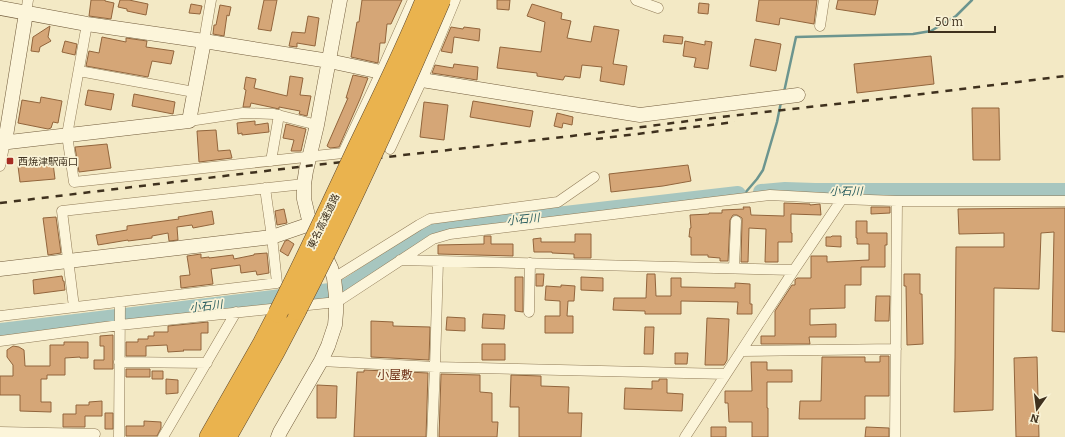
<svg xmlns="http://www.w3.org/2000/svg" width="1065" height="437" viewBox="0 0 1065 437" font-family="Bitter,'Noto Sans JP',serif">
<rect width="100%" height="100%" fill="#f3e9c5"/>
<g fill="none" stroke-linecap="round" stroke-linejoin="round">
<path stroke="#6c958f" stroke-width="2.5" d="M784,92l12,-55 117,-3 18,-3 25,-15 16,-16
M745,193l12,-14 6,-9 14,-48 4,-20"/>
<path stroke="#a7c6bf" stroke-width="16" d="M761,192l24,-2 30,1h250
M0,331l330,-40 10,-2 9,-4 78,-51 16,-6 295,-34"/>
</g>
<path fill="#d5a677" stroke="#92653c" d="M91,0h14v1l9,2 -3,16 -22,-3z
M120,0h9l19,4 -2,11 -19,-4v-2l-9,-2z
M264,0h13l-6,31 -13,-2z
M362,0h40l-11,24h-4l-2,19h-5l-2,20 -27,-6 6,-35h2z
M497,0h13l-1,10 -12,-1z
M759,0h58l-3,24 -34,-6 -1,7 -23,-4z
M838,0h40l-3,15 -39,-6z
M699,3l10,1 -1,10 -10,-1z
M191,4l11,2 -2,8 -11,-1z
M532,4l30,9 -1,6 10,2 -4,17 24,4 3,-16 25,4 -6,34 14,2 -3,19 -24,-4 2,-14 -20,-2 -2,13 -15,-2 -2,4 -26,-4v-3l-40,-5 3,-21 41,5 4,-30 -18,-6z
M220,5l11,2 -2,9 -2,-1 -3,21 -11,-2 1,-9h2z
M308,16l11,2 -4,28 -18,-3v4l-8,-1 3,-14 13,1z
M50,26l-2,11 3,4 -11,6 -1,5 -8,-1 2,-14z
M451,27l12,2 1,-2 16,2 -1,12 -25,-4 -2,16 -11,-2z
M664,35l19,2 -1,7 -19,-2z
M102,37l24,5v-4l21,3 -1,6 28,4 -3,13 -19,-3 -4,16 -62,-11 3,-15 10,2z
M755,39l26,5 -5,27 -26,-5z
M65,41l12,3 -2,11 -13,-3z
M685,41l20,4v-4l7,1 -4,27 -14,-2 2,-9 -13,-2z
M931,56l3,28 -77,9 -3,-29z
M454,64l24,3 -1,13 -45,-7 3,-8 18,3z
M353,75l15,3 -8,21 -21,48 -9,1 -3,-2 21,-48h-2z
M290,76l13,2 -3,17 11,1 -4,20 -8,-2 1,-3 -21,-4v2l-9,-2 -19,-4 -1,4h-7l3,-17 -2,-1 2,-12 10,2 -2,9 33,8z
M88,90l26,4 -3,16 -26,-5z
M134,94l41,8 -2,12 -41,-8z
M41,97l21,4 -4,22 -5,-1 -2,6 -3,1 -30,-6 4,-23 18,3z
M473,101l60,10 -3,16 -60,-10z
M424,102l24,3 -4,35 -24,-3z
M972,108h27l1,52h-27z
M557,113l16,4 -1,8 -9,-2 -1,5 -8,-2z
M255,121v4l13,-2 1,9 -27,3v-2l-4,1 -1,-11z
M286,124l20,5 -5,22h-10l3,-11 -11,-2z
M216,130l2,21 12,-1 2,8 -33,4 -2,-31z
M107,144l4,24 -32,4 -4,-25z
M53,163l2,16 -35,3 -2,-16z
M688,165l3,16 -28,5 -52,6 -2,-18z
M784,203l26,1v1l10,-1 1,11 -30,-1v19h1v9h-14v20h-13l1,-33 -17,-1 -1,34h-7l1,-41v-3l-5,-3h-4l-3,5 -2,41h-8v-3l-12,-1v-2h-17v-18h-2l1,-9h1l-1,-13 19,-1v-1h13v-3l22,-1 -1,-2h7l1,8 33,1z
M871,207h19v6l-19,1z
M1065,208v124l-13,-1 2,-99 -13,1 -2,56 -45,-1 -1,122 -39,2 1,-54 1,-111h48v-14l-45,1 -1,-25z
M284,209l3,14 -10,2 -2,-14z
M212,211l2,13 -21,4 -1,-3 -15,2 1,13 -9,1 -1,-8 -16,3v2l-24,3v-1l-30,5 -2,-10 31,-5v-4l52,-7 -1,-2z
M56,217l5,36 -13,2 -5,-37z
M856,221h11v12h20v12h-2v22h-24v18h-16v23l-35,1v16l26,-1v13h-27l1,7h-49v-8h14v-25l17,-26h3v-5l2,-2h14v-22h16v6l42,-2v-16h-12v-6h-1z
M575,234h16v24h-17v-4l-22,-1v-1h-18l-1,-13 8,-1v4h34z
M484,236h7v8h22v12l-75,-2v-9l46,-1z
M832,236h9v11l-15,-1v-9h5z
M288,240l6,4 -6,12 -8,-5 5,-10z
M267,253l2,20 -12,2 -1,-4 -15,2 -1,-8 -29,4 2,15 -32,4 -1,-12 10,-1 -3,-19 14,-2v4l8,-1v1l24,-3 1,4 20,-4v-1z
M536,274h8l-1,12h-7z
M647,274h8l1,22h15v-18h10v9l54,1v-5l15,1v20h2v10h-15l1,-12 -57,-1v13h-36v-3l-32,-1 1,-12h32z
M904,274h16v20h2l1,50 -16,1 -1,-59h-2z
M62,276l1,5h1l1,9 -31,4 -1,-14z
M515,277h8v35l-8,-1z
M581,277l22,1v13l-22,-1z
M561,285l14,1 -1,15h-6l-1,15h6v17h-28v-17h15v-15l-15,-1 1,-14 15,1z
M876,296h14l-1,25h-14z
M483,314l22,1 -1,14 -22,-1z
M447,317l18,1v13l-19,-1z
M707,318l22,1 -2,41 -3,5h-19z
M371,321l22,1v4l37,1 -1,33 -58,-3z
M208,322v11h-7v17h-18l1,1 -16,1 -1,-7 -21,1v10h-20v-14h12v-3h10v-3h6v-4h14v-6z
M645,327h9l-1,27h-9z
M113,335v34h-19v-9h10v-14h-4v-10z
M64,342h24v16h-8v-1l-15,1v17h-18v4h-6v23h10v10l-31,-1v-16h-20v-19h13v-11l-6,-8v-7l6,-4 6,1 5,3 1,16h25v-21h14z
M482,344h23v16h-23z
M675,353h13l-1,11h-12z
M880,356h9v40h-24v23h-66l1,-18h21l1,-44h43v5h15z
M1037,357l2,80h-23l-2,-79z
M751,362h16v8h25v12h-25v26h1v29h-16v-15h-23l-1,-19h-3v-12h27z
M126,369h24v8h-24z
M364,370l64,3 -2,64h-72l3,-65h7z
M152,371h11v8h-11z
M441,374l39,1v17l12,1v29h6l-1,15h-58z
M511,375l30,1v10l28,1 -1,26h14l-1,24h-62v-30h-9z
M166,379l12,1v13l-12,1z
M659,379h8v14l16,1 -1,17 -58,-2 1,-21 27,1v-8h7z
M317,385l20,1 -1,32h-19z
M102,401v15h-17v11h-22v-13h13v-9h13v-3z
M105,413h8v16h-8z
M144,421l17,1v6l-4,8h-31v-10h18z
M711,427h15v10h-15z
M866,427l23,1v9h-24z"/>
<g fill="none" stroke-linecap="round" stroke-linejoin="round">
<g stroke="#907b58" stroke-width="11">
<path id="street" d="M636,0l22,8
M26,13l2,-13
M87,24l-20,111 7,47 269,-29 38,-81 32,-72
M820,26l4,-26
M204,41l7,-41
M79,71l115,21
M189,121l54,-8 31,1 43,11
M390,149l32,-69 33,-80
M271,161l8,-46
M0,166l5,-24
M400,260l394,10
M734,268l2,-47
M334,278l85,-53 11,-6 128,-17 36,-25
M74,307l-12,-96 242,-27
M529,312l1,-49
M0,316l277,-33 -5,-46 -7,-49
M0,341l120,-16 217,-23 96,-63 17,-5 320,-39 72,4 55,2h168
M742,351l154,-2
M321,361l114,6 291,7
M119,362l88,1
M0,432l95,2
M119,437l1,-134
M163,437l73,-125
M432,437l3,-70 3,-106
M685,437l109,-167 48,-71
M895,437l2,-236"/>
</g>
<g stroke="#725c3c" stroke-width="15">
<path id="secondary" d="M0,8l87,16 117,17 125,20 52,11 41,8 218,35 158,-20
M5,142l21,-129
M0,143l189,-22 15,-80
M0,269l272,-32 38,-13
M278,437l2,-5 41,-71 7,-15 7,-21 1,-12v-16l-2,-19 -3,-10 -21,-44 -6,-25v-15l2,-13 11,-46 23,-125"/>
</g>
<g stroke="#5e482d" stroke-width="20">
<path id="highway" d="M209,437l53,-93 16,-31
M227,437l48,-85 22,-42"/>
</g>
<use href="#street" stroke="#fcf5da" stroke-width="10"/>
<use href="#secondary" stroke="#fcf5da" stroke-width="14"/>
<use href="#highway" stroke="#eab34e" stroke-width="19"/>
<path stroke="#3f311e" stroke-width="2.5" stroke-dasharray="7 7" stroke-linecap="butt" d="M596,139l139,-17
M0,203l307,-37 265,-30 132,-17 202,-23 159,-20"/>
<g stroke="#5e482d" stroke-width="20" stroke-linecap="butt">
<path id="highway-bridge" d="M297,310c52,-101 99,-205 144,-310
M278,313c28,-55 54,-111 80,-167 23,-48 47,-96 67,-146"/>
</g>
<use href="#highway-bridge" stroke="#eab34e" stroke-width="19"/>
</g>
<rect fill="#a62c22" stroke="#f9f2d6" stroke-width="1.5" x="6" y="157" width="8" height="8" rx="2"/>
<g text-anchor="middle" stroke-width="3.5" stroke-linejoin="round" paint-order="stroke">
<g font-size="10" fill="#3f311e" stroke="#f9f2d6" text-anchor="start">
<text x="18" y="165">西焼津駅南口</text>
</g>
<g font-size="10" fill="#3f311e" stroke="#f9f2d6">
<text transform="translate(323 221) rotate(-64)" y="4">東名高速道路</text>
</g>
<g font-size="11" font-style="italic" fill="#2c5f60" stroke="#f9f2d6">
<text x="846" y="195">小石川</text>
<text transform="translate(523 219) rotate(-6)" y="4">小石川</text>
<text transform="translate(206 306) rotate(-7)" y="4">小石川</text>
</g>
<g font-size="12" fill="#703319" stroke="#f9f2d6">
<text x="395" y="379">小屋敷</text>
</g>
</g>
<g transform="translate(1037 409) rotate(194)" stroke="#f9f2d6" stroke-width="3" paint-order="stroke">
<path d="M0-3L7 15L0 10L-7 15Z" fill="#3f311e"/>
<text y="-6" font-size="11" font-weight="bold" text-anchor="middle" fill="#3f311e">N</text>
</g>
<path d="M929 26v6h66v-6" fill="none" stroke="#3f311e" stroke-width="2"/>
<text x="935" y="26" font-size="12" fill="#3f311e" stroke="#f9f2d6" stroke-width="3" paint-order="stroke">50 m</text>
</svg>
